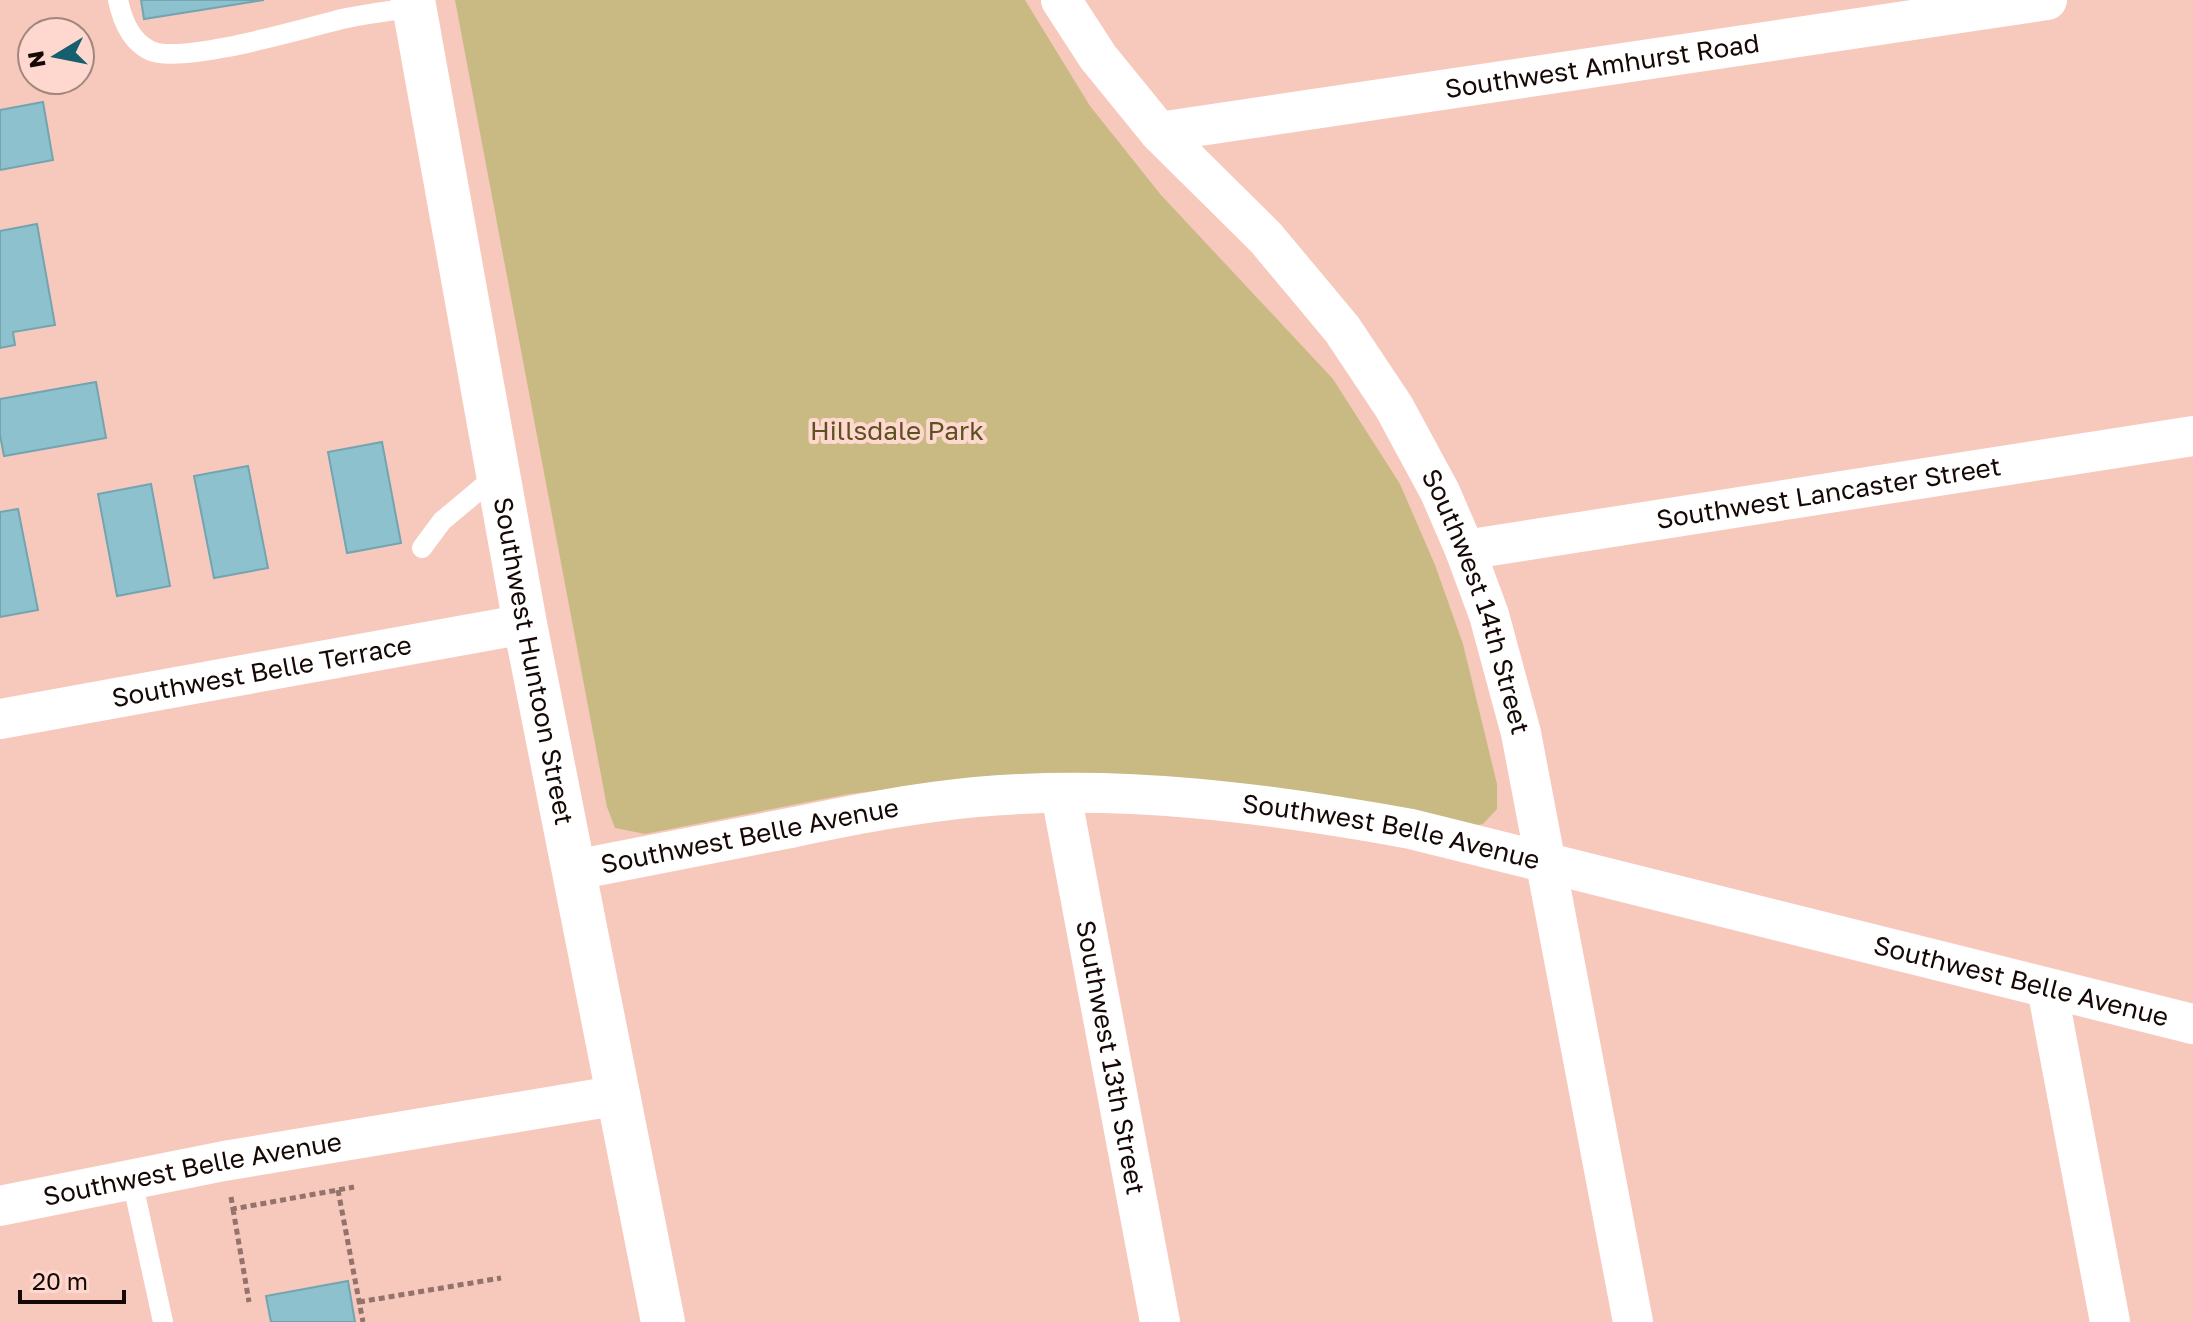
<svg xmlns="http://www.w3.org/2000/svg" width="2193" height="1322" viewBox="0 0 2193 1322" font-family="'Golos Text',sans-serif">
<rect width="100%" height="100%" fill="#f7c8bc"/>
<path fill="#c9ba84" d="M455,0h570l65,106 71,89 172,184 67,105 35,81 28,79 34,140v25l-14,15 -18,3 -492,-48 -124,15 -204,40 -30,-6 -8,-21z"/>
<path fill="#8dc1ce" stroke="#72a5b1" stroke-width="2" d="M141,0h123l-120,19z
M43,102l10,58 -53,10v-60z
M37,224l18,101 -42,7 2,13 -15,3v-117z
M96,382l10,56 -102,18 -4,-21v-36z
M382,442l19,101 -54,10 -19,-101z
M248,466l20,102 -54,10 -20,-102z
M151,484l19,102 -53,10 -19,-102z
M18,509l20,101 -38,7v-105z
M348,1281l7,41h-84l-5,-26z"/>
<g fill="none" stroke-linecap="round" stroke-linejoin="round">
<path stroke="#93736b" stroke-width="5" stroke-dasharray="6 4" stroke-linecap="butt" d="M338,1190l25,132
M231,1197l2,12 121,-22
M233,1209l16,93
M359,1302l142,-24"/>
<path stroke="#fff" stroke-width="20" d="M118,0c4,19 13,41 31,50 29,16 157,-22 193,-31 24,-5 49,-8 73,-12
M422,548l20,-27 55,-46
M132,1180l31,142"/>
<g stroke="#fff" stroke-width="40">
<path id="s1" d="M1061,0l37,57 61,75 107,106 76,91 52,78 46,85 25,58 24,65 32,118 112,589"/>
<path id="s2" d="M1159,132l888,-132"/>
<path id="s3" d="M1465,550l728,-114"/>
<path id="s4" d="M0,719l525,-95"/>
<path id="s5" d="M1061,794l99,528"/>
<path id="s6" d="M575,870c72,-14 143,-28 215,-42 62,-13 123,-25 186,-31 146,-13 292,6 435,32l782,195"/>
<path d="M2047,988l63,334"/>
<path id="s7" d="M0,1206l224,-45 396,-66"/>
</g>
<path stroke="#fff" stroke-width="44" id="s8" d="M413,0l112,624 138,698"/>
</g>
<g text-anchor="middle" stroke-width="8" stroke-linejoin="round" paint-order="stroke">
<g font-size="26" fill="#160805" stroke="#fed8ce">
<text dy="9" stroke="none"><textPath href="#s2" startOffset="448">Southwest Amhurst Road</textPath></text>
<text dy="9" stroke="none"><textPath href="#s3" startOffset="368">Southwest Lancaster Street</textPath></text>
<text dy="9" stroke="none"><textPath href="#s1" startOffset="740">Southwest 14th Street</textPath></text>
<text dy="9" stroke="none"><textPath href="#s8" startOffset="672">Southwest Huntoon Street</textPath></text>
<text dy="9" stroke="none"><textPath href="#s4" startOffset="266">Southwest Belle Terrace</textPath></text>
<text dy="9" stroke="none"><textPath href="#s6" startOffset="826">Southwest Belle Avenue</textPath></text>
<text dy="9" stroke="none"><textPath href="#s6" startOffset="178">Southwest Belle Avenue</textPath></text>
<text dy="9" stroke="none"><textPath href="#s6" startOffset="1474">Southwest Belle Avenue</textPath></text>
<text dy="9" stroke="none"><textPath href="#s5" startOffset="268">Southwest 13th Street</textPath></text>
<text dy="9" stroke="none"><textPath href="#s7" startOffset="196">Southwest Belle Avenue</textPath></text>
</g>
<g font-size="26" fill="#5e5121" stroke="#fed8ce">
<text x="897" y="440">Hillsdale Park</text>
</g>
</g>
<g transform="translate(56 56) rotate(260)"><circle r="38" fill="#fed8ce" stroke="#a1857e" stroke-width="2"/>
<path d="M0-6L14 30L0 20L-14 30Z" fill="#165f6e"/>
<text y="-12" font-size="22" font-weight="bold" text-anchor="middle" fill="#160805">N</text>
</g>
<path d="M20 1290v12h104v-12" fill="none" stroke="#160805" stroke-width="4"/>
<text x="32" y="1290" font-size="24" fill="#160805" stroke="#fed8ce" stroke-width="6" paint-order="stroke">20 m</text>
</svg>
